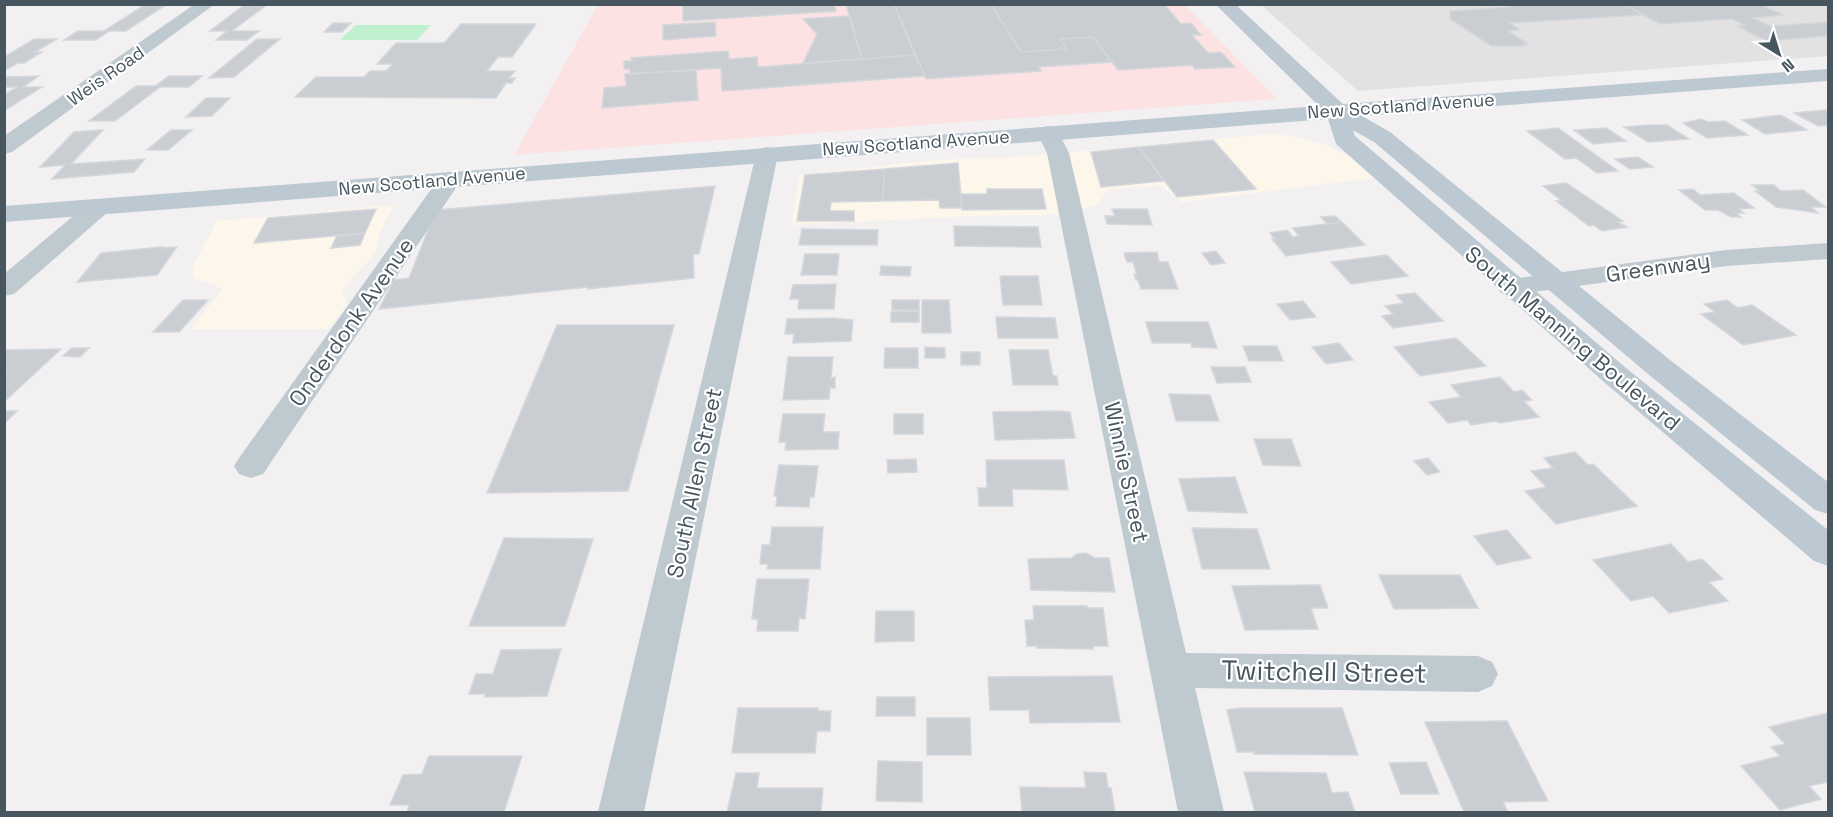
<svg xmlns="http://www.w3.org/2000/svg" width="1833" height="817" viewBox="0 0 1833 817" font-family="'Space Grotesk',sans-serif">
<rect width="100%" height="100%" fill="#f3f0f1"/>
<path fill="#fdf6eb" d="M1273,134l20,2 36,10 24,13 21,19 -193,24 -20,-16 -53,3 -10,16 -40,10 -86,1 -181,9 9,-50 135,-15 81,-3z
M394,205l-14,27 -4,20 -34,38 5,15 -18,24h-138l32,-40 -29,-11 -2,-10 25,-47z"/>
<path fill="#e4e1e3" d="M1261,5h567v51l-470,35z"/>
<path fill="#fce2e2" d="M598,5h587l92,94 -763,56z"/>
<path fill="#bff1ce" d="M356,25h75l-14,15h-77z"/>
<path fill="#caced3" stroke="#d4d7dc" stroke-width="1.5" d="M683,4h151l2,7 -153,10z
M846,4h48l21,51 -53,4z
M894,4h97l30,48 45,-3 -6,-10 33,-2 19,25 -73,5 2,4 -115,8z
M991,4h173l17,20 10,-1 10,12h-9l16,18 13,-1 14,15 -40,2 -3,-4 -74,5 -25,-33 -33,2 6,10 -45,3z
M1624,4l19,11 -133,8 10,7 -12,1 20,13h-5l2,2h-34l-41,-27v-8l61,-4 -4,-2z
M1637,4h123l23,11 -30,3 17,8 58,-4v14l-61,5 -30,-15 8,-1 -13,-6 -72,5 -33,-18z
M143,6h21l-38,25h-17l-13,9h-32l14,-9h26z
M243,6h22l-33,25h27l-12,9h-31l11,-9h-17z
M849,16l13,43 -59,4 14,-29 -14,-15z
M715,22l1,14 -53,4v-15z
M333,23h18l-9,9h-18z
M461,24h75l-24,33h-14l-11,14h28l-6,7h6l-3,5h-6l-10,15 -201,-1 21,-20h48l6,-6h16l7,-7h-16l19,-21h48z
M34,39h23l-22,13h7l-18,11h-6l-14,8v-14z
M257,39h23l-46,38 -25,1z
M728,51l1,8 28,-2 1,10 157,-12 10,21 -203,15 -1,-23 -91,6v-5h-6v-8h8l-1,-3z
M696,70l2,30 -96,8 2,-20 22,-2 -1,-12z
M39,76l-16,11h19l-38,24v-16l13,-8h-13v-10z
M169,76h33l-13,11h-29l-45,34h-26l47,-35h19z
M206,98h24l-18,18 -26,1z
M1826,110l2,2v13l-10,1 -24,-13z
M1781,115l26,15 -42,4 -23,-14z
M1701,119l7,3 17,-1 23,14 -41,3 -24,-15z
M1648,125h19l22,14 -41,3 -24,-15z
M1558,128l60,43 -21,2 -21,-15 -11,1 -38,-28z
M1606,128l20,13 -33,3 -19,-14z
M103,130l-32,34 74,-5 -11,13 -82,7 13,-14 -25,2 34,-35z
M171,130h21l-24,20h-21z
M1213,140l43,49 -79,8 -38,-50z
M1139,147l25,34 -63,6 -10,-35z
M1638,157l15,10 -23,2 -15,-10z
M958,163l4,45h-22l-1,-8 -56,1 1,-32z
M884,169l-1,32 -52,1 -1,9h24v10h-57l8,-46z
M1566,183l57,38 -5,1 9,5 -25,4 -8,-6 -5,1 -33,-25h6l-19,-15z
M1752,185h22l7,6 22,-1 23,17h-15l7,6 -42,-6 -21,-16h5z
M715,186l-16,68h-6l1,24 -106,11v-2l-209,22 15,-29 15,-2 27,-68z
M987,189h55l4,20 -84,1 -1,-16h26z
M1693,189l7,6 34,-2 20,15 -15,1 5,4h-8l5,4h-10l-13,-7h-13l-26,-20z
M376,209l-11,24 -111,10 14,-25z
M1112,209h35l5,16 -45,-1 -2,-8h10z
M1335,216l7,6 -15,2 -6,-7z
M1342,222l23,23 -79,11 -14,-17h3l-5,-6 17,-3 6,7 6,-1 -6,-8z
M954,226l84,1 3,20 -86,-1z
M802,229l76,1 -1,15h-78z
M365,233l-5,12 -29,3 6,-12z
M162,247l-1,1 16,-1 -20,28 -80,7 24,-29z
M1216,251l9,12 -14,2 -9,-12z
M1157,252l2,10h9l10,27h-37l-3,-9h-2l-2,-6 3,1 -4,-13h-6l-3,-9z
M805,254h34l-2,21h-36z
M1387,255l21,21 -57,8 -20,-22z
M881,266l30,1 -1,9 -30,-1z
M1000,276h38l4,29h-39z
M836,284l-2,25h-36l1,-10h-9l3,-14z
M1415,293l28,28 -50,7 -11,-12 11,-2 -8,-8 19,-3 -8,-8z
M183,300h25l-29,32h-26z
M892,300h27v10h-27z
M922,300h27l2,33h-29z
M1727,300l11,8 14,-3 44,30 -53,10 -42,-31 14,-2 -11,-8z
M1303,301l13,16 -26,3 -13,-16z
M919,311v11h-28v-10z
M996,317l59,1 3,20h-60z
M833,318l20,2 -2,21 -58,2 1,-9h-9l2,-15z
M1146,322h62l9,26 -25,-1 -1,-4h-39z
M557,325h117l-46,166 -141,2z
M1456,338l30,28 -66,10 -26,-29z
M1339,343l14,17 -27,4 -14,-17z
M1243,346h34l6,15h-34z
M925,347l20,1v10h-20z
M72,348h17l-9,9 -17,-1z
M885,348h33v20h-34z
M61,349l-55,51h-2v-27l3,-2h-3v-21z
M1009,350h39l5,26h4l1,9h-45z
M961,352h19v13h-19z
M788,357h45l-2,21 4,-1v11h-5l-1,11 -46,1z
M1211,367h34l6,15 -34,1z
M1500,377l14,15 8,-2 10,10 -8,1 15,16 -40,6 -3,-2 -25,4 -4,-5 -19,3 -19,-21 32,-5 -10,-12z
M1169,394l41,1 9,26h-43z
M4,411h13l-13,13z
M1056,411l14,1 5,26 -80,2 -2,-28z
M783,414h42l-2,18h16l-1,17 -53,1 1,-8h-7z
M894,414h29v20h-29z
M1254,439h37l10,27 -38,-1z
M1575,452l13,13 5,-1 44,42 -81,18 -31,-33 21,-4 -15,-16 22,-3 -9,-10z
M1428,458l12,14 -13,3 -13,-14z
M916,459l1,13 -29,1 -1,-13z
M986,460h78l4,30 -56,-1 1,17h-34l-1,-18h9z
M779,465l39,1 -4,31h-4l-1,10 -33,-1 1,-10h-3z
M1235,477l12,36 -59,-2 -9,-32z
M772,527h51l-3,42h-53l1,-5h-8l2,-19h8z
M1192,528l65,1 13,40h-68z
M1507,530l24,28 -34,7 -23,-29z
M504,538l89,1 -28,87h-96z
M1671,544l17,18 14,-3 21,20 -14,3 19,19 -59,12 -16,-17 -22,5 -38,-41z
M1086,553l9,5h14l6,34 -84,-2 -3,-31 43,-1 6,-4z
M1379,575h81l18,33 -84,1z
M757,579h52l-4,40 -6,-1 -1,13h-41l1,-12h-6z
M1320,585l8,23h-17l7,21 -73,1 -13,-44z
M1033,606h54v2h16l5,38h-15v3l-56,-1v-2h-10l-2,-26h9z
M876,611h38v30l-39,1z
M561,649l-14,47 -62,1v-3h-16l7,-20h17l8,-24z
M1112,676l8,46 -90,1 -1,-13h-39l-2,-33z
M877,697h38v19h-39z
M738,708h80v3h13l-1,20h-13l-2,22h-83z
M1242,708h100l16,47 -104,-1v-2h-17l-10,-42z
M1828,713v69l-19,4 12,13 -41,11 -39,-44 39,-10 -9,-9 14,-3 -16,-17z
M927,718h43l1,37h-44z
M1507,721l41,80 -45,1 5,10h-44l-39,-90z
M429,756h93l-18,56h-97l2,-7h-19l13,-30 19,-1z
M878,761l44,1v40l-46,-1z
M1426,762l13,32h-38l-12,-31z
M1084,772l22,1 2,15h3l4,24h-93l-2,-25 66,1z
M1244,772l82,1 6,20 16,-1 7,20h-100z
M736,773h23l-2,15h66l-2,24h-94z"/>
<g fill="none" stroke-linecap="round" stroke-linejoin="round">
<path fill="#bec9d0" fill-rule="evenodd" d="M195,4h20l-203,148 -8,2v-18z
M1048,126l8,2 13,25 117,500 292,3 14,6 6,12 -6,12 -14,6 -283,-4 29,124h-46l-131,-659 -10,-20 3,-5z
M767,147l8,2 3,5 -134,658h-46l158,-658 3,-5z
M450,172l8,2 4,5 -199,295 -12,4 -12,-4 -5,-8 5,-8 203,-284z
M99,200l9,2 3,5 -3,5 -94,82 -10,2v-22l86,-72z
M1828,243v16l-102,7 -215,29 -10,-2 -4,-6 4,-6 10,-2 215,-29z"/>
<path fill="#bcc9d2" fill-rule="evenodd" d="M1215,4h20l108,100 485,-35v12l-466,35 28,16 280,228 158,122v32l-13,-4 -167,-136 -274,-232 -21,-12 2,6 271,232 202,162v36l-14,-5 -210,-179 -268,-238 -8,-25 -1324,103v-16l1315,-100z"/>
</g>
<g text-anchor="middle" stroke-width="4.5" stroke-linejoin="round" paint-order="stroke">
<g font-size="18" fill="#48565f" stroke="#fff">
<text transform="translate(106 76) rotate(-35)" y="6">Weis Road</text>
<text transform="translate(1401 106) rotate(-4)" y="6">New Scotland Avenue</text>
<text transform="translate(916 143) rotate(-4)" y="6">New Scotland Avenue</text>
<text transform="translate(432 181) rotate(-5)" y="6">New Scotland Avenue</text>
</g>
<g font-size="22" fill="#48565f" stroke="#fff">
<text transform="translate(1658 267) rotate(-8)" y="8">Greenway</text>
<text transform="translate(351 322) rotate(-55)" y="8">Onderdonk Avenue</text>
<text transform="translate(1573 338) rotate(40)" y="8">South Manning Boulevard</text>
<text transform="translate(1127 472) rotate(78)" y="8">Winnie Street</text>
<text transform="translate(694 483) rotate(-78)" y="8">South Allen Street</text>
</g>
<g font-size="27" fill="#48565f" stroke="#fff">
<text transform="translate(1324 672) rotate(1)" y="9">Twitchell Street</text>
</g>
</g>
<rect width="1833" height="817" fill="none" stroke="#48565f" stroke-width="12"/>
<g transform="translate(1779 54) rotate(142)" stroke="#ffffff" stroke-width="4.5" paint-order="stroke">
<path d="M0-4.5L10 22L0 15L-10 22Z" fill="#48565f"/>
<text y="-9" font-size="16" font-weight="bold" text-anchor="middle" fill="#48565f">N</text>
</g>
</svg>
